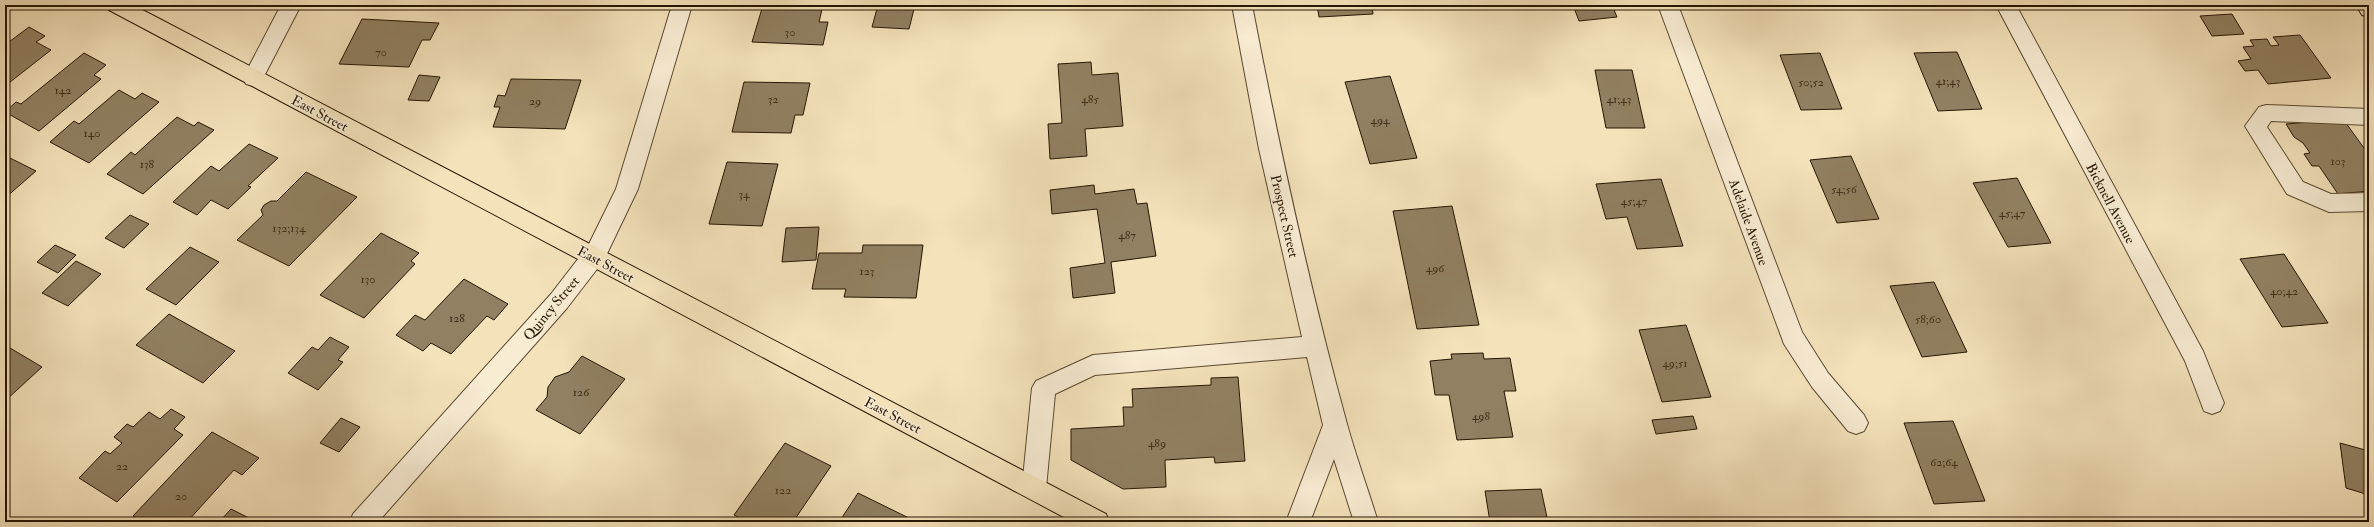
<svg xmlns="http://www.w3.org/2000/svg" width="2374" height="527" viewBox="0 0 2374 527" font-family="'IM FELL Double Pica',serif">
<rect width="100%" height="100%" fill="#f4e2bb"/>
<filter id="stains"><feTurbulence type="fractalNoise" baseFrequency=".005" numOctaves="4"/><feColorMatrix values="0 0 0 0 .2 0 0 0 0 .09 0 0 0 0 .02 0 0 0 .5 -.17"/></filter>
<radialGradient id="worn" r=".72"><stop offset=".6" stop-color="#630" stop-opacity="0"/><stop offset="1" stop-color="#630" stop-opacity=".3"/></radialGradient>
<path fill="#918062" stroke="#261601" d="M763,5h60l-4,17h9l-5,23 -71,-3z
M878,5h37l-6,24 -37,-2z
M1317,5h55l1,9 -54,3z
M1573,5h39l5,12 -38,4z
M2232,14l12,20 -32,2 -12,-20z
M362,19l77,4 -9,17h-8l-13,27 -70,-3z
M29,27l16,9 -9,6 15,8 -46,36v-41z
M2300,35l31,43 -63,6 -10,-14 -13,1 -7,-10 13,-2 -8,-12 11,-1 -4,-6 17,-1 4,7 8,-1 -6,-8z
M1957,52l25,57 -44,2 -24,-58z
M84,53l22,12 -12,10 7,4 -62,52 -34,-19 11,-10 5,2z
M1820,53l22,56 -41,1 -21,-55z
M1091,62l1,13 26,-2 5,53 -38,3 2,27 -37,3 -2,-35 14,-1 -4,-59z
M1595,70h37l13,58h-39z
M419,75l21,2 -11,24 -21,-1z
M1390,76l27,82 -47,6 -25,-82z
M511,79l70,1 -16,49 -72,-2 7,-20h-6l4,-12 7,1z
M744,82l66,1 -7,32h-8l-4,18 -59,-1z
M119,90l16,9 7,-6 17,9 -70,61 -39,-21 24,-21 5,3z
M177,117l17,9 4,-4 16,8 -71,64 -36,-20 24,-22 4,3z
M2343,119l26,36v36l-31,3 -19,-28h-7l-8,-12 6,-1 -7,-10 -9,-6 -8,-13z
M249,144l29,14 -30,28 3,1 -23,22 -17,-9 -14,15 -24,-13 38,-36 8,5z
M1851,156l28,63 -42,4 -27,-63z
M10,158l26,13 -31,27v-35z
M727,162l51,2 -16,62 -53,-2z
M306,172l51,25 -68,69 -52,-26 26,-25 -2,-5 3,-5 7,-4h6z
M2017,178l34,65 -43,4 -35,-64z
M1661,179l22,67 -46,3 -10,-32 -21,2 -10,-35z
M1094,185l1,9 39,-5 3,15 10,-1 9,53 -45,6 4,31 -42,5 -3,-30 35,-5 -8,-54 -45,5 -2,-24z
M1452,206l27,119 -62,4 -24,-118z
M130,215l19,9 -25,24 -19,-10z
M819,227l-3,33 -34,2 4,-34z
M381,233l38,20 -8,8 4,3 -51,54 -44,-23z
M55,245l21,10 -18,18 -21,-11z
M863,245h60l-7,53 -72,-1 2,-8h-34l7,-36h43z
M190,247l29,15 -43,43 -30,-16z
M2284,254l44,69 -46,4 -42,-68z
M76,261l25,13 -33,32 -26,-13z
M464,279l44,25 -14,16 -7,-4 -36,38 -20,-11 -8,8 -27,-16 19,-20 10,5z
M1934,282l33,70 -45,5 -32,-71z
M169,314l66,37 -32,32 -67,-38z
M1686,325l25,72 -49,5 -23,-72z
M330,337l19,10 -11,13 5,2 -25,28 -30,-17 24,-26 6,3z
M5,345l37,22 -37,34z
M1483,353l1,6 26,-1 6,33h-12l9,46 -56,3 -8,-45h-14l-5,-34 22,-2 -1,-5z
M582,356l43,23 -45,55 -44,-24 11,-13 1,-10 7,-10 14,-5z
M1238,377l7,84 -30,2 -1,-6 -49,3 1,27 -43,2 -52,-29v-31l53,-3 -1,-19h10l-1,-18 79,-4v-7z
M171,409l14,8 -11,12 9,6 -66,67 -38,-24 26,-27 5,3 12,-11 -8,-6 13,-13 6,3 16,-15 11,7z
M1693,416l4,13 -41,5 -4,-14z
M341,418l19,9 -21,25 -19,-9z
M1953,421l32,80 -51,3 -30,-81z
M212,432l47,26 -17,17 -8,-5 -47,52h-44l-10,-6z
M785,443l46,23 -38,56h-44l-15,-7z
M2340,443l29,8v44l-23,-7z
M1541,489l7,33h-58l-5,-31z
M858,493l59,29h-70l-6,-3z
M231,509l26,13h-38z"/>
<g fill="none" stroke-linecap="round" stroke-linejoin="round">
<g stroke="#5a4930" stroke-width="2">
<path id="minor" d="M281,5h20l-41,79 -7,2 -7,-2 -3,-6z
M672,5h20l-54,184 -34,71 -37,48 -189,214h-28l3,-8 198,-220 37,-48 28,-57z
M1232,5h20c27,141 57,281 95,419 9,33 21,65 31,98h-24l-20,-63 -24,63h-24l37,-97 -16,-68 -212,18 -40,19 -9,94 -3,8 -9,3 -9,-3 -3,-8 10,-100 4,-7 57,-26 209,-18 -43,-188z
M1658,5h20l124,327 26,41 36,42 4,8 -4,8 -8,3 -8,-3 -36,-44 -28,-43z
M1996,5h20l187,346 21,52 -4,8 -8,3 -8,-3 -19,-50z
M2266,105l103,4v16l-98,-4 -4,6 36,55 28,12 38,-1v18l-40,1 -42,-18 -42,-68 14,-19z"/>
</g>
<g stroke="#261601" stroke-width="2">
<path id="major" d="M106,5h27l973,509 3,8h-36l-964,-512z
M2356,5h13v12l-7,-2z"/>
</g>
<use href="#minor" fill="#f8ecd3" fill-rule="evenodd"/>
<use href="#major" fill="#f4e2bb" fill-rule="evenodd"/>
</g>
<g text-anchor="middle" stroke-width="3" stroke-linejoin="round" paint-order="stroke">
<g font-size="12" fill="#413019">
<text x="790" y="36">30</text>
<text x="381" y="56">70</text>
<text x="1948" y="85">41;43</text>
<text x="1811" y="86">50;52</text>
<text x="63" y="94">142</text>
<text x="773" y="103">32</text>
<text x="1090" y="103">485</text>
<text x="1619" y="103">41;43</text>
<text x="535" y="105">29</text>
<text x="1380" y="124">494</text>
<text x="92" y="137">140</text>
<text x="2338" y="165">103</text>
<text x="147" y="168">138</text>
<text x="1844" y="193">54;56</text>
<text x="744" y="198">34</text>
<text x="1634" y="205">45;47</text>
<text x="2012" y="217">45;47</text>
<text x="289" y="232">132;134</text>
<text x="1127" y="239">487</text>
<text x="1435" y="272">496</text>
<text x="867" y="275">123</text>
<text x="368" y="283">130</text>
<text x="2284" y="295">40;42</text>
<text x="457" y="322">128</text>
<text x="1928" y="323">58;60</text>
<text x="1675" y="367">49;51</text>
<text x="581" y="396">126</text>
<text x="1481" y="420">498</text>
<text x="1157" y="447">489</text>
<text x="1944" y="466">62;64</text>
<text x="122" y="470">22</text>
<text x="783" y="494">122</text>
<text x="181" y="500">20</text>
</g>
<g font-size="14" fill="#261601" stroke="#f8ecd3">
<text transform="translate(320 113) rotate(28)" y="5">East Street</text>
<text transform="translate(2111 203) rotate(62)" y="5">Bicknell Avenue</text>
<text transform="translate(1285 216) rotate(77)" y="5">Prospect Street</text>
<text transform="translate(1749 222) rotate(70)" y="5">Adelaide Avenue</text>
<text transform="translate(606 264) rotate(28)" y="5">East Street</text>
<text transform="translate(551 308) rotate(-50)" y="5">Quincy Street</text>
<text transform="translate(893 415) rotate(28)" y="5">East Street</text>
</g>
</g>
<rect width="2374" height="527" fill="none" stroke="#f4e2bb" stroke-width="20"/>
<rect x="6" y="6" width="2362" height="515" fill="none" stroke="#261601" stroke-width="2"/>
<rect x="10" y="10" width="2354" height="507" fill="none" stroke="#261601"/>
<rect width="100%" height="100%" filter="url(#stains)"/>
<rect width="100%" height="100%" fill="url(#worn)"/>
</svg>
